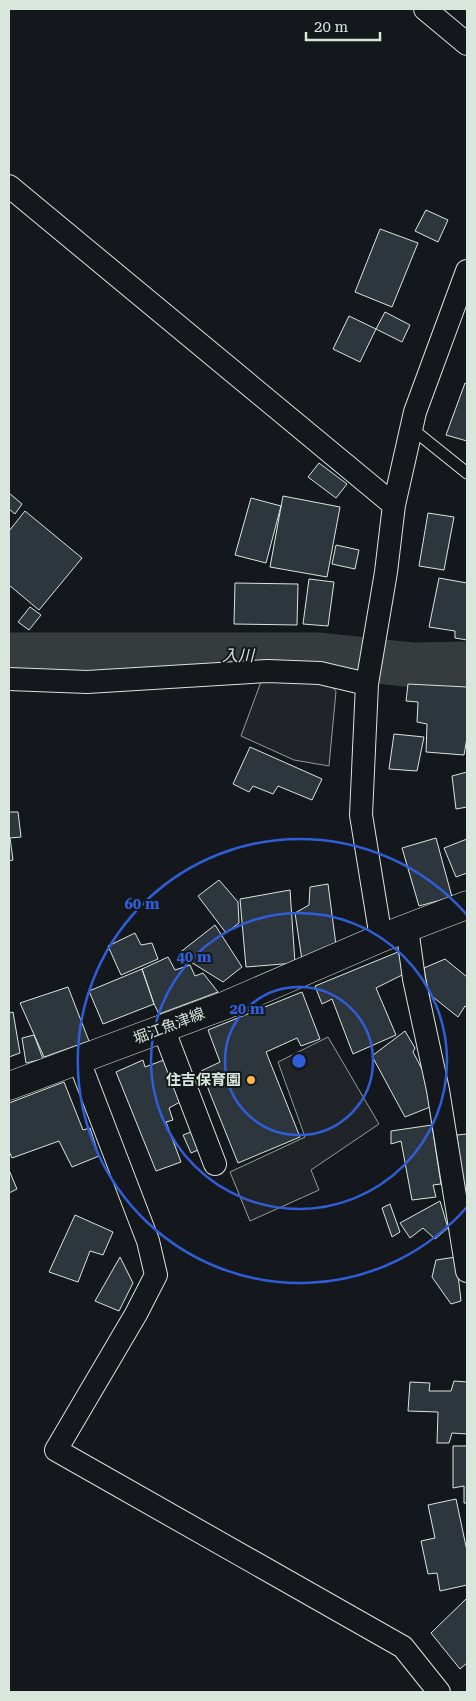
<svg xmlns="http://www.w3.org/2000/svg" width="476" height="1701" viewBox="0 0 476 1701" font-family="'Roboto Serif','Noto Sans JP',serif">
<rect width="100%" height="100%" fill="#14181c"/>
<path fill="#202428" stroke="#939e99" d="M262,679l66,4 8,8 -7,75 -35,-6 -53,-24z
M328,1037l51,87 -68,46 8,20 -69,31 -20,-49 75,-35 -27,-75z"/>
<g fill="none" stroke-linecap="round" stroke-linejoin="round">
<path stroke="#363b3e" stroke-width="45" d="M9,655h311l94,10 53,-1"/>
</g>
<path fill="#2c363c" stroke="#d8e6dc" d="M426,210l22,10 -10,22 -23,-11z
M380,229l38,14 -26,64 -37,-15z
M385,312l25,13 -8,17 -26,-13z
M349,316l27,13 -16,33 -27,-13z
M465,383l2,1v57l-21,-6z
M319,463l28,21 -11,14 -28,-21z
M9,493l13,11 -7,10 -6,-5z
M283,496l57,11 -13,70 -57,-10z
M251,498l30,8 -15,57 -31,-8z
M25,511l57,47 -43,52 -30,-25v-54z
M428,513l26,4 -10,53 -25,-4z
M336,545l23,5 -4,19 -23,-5z
M439,578l28,5v57l-12,-2v-7l-26,-4z
M309,579l25,3 -6,44 -25,-2z
M235,583l63,1 -1,41 -63,-1z
M30,607l11,8 -12,15 -11,-8z
M408,684l59,3v51l-3,17 -38,-3 1,-28 -10,-2 1,-20 -12,-1z
M394,734l30,3 -7,34 -28,-2z
M250,747l72,32 -10,21 -34,-14 -5,8 -20,-8 -4,6 -16,-8z
M467,772v35l-11,2 -4,-33z
M9,812h9l3,25 -11,1 3,22 -4,1z
M436,838l16,59 -33,9 -17,-58z
M467,839v34l-11,4 -12,-29z
M219,880l19,22 1,21 -13,10 -28,-37z
M328,884l8,61 -34,15 -7,-47 14,-8 1,-18z
M290,890l5,73 -49,4 -6,-68z
M215,925l27,42 -19,15 -45,-28z
M135,933l6,12 11,-2 6,16 -37,16 -13,-29z
M398,952l8,21 -30,15 20,47 -43,19 -21,-55 -10,5 -7,-18z
M168,957l7,13 15,-5 5,11 8,-3 15,19 -59,22 -5,-10 -12,-35z
M445,959l22,18v30l-2,-1 -7,11 -30,-24 -4,-25z
M142,969l12,35 -51,20 -14,-33z
M68,987l21,54 -45,16 -24,-54z
M302,992l18,47 -19,7 -4,-8 -31,14 34,85 -62,26 -37,-92 19,-9 -12,-32z
M13,1012l7,41 -11,4v-44z
M405,1031l10,17 -2,4 11,21 6,34 -25,10 -33,-61z
M34,1035l9,24 -17,4 -4,-25z
M143,1060l2,7 19,-7 16,42 -11,6 4,12 -7,2 15,40 -25,9 -40,-99z
M64,1082l19,48 7,-2 9,28 -27,11 -13,-26 -47,17 -3,-7v-48z
M432,1125l9,59 -8,1 3,12 -24,3 -11,-59 -10,3v-13z
M191,1132l7,18 -7,3 -8,-18z
M467,1134v66l-3,1 -7,-66z
M9,1170l8,19 -8,4z
M440,1201l8,27 -13,11 -12,-11 -13,10 -10,-15z
M390,1204l10,28 -8,5 -10,-29z
M75,1215l38,17 -10,23 -13,-4 -12,31 -29,-10z
M120,1257l13,26 -14,28 -24,-10z
M456,1257l5,44 -10,3 -19,-27 4,-17z
M454,1381l13,1v52l-15,-1 -3,10h-12l1,-31 -30,-1 2,-29 20,1 -1,8h22z
M453,1446h14v57h-3v-17l-11,2z
M456,1499l11,52v34l-27,6 -3,-18 -9,1 -7,-33 14,-3 -7,-33z
M467,1598v65l-7,6 -29,-36z"/>
<g fill="none" stroke-linecap="round" stroke-linejoin="round">
<g stroke="#d8e6dc" stroke-width="13">
<path id="service" d="M411,428l56,45"/>
</g>
<g stroke="#d8e6dc" stroke-width="24">
<path id="minor" d="M425,9l42,35
M9,186l385,319
M9,679l78,3 180,-11 53,2 47,11
M407,928l7,51 24,111 29,181
M381,938l-20,-123 6,-131 19,-112 8,-67 21,-93 52,-141
M163,1028l52,136
M79,1061l69,180 8,34 -20,39 -80,136 347,197 36,45"/>
</g>
<g stroke="#d8e6dc" stroke-width="29">
<path id="secondary" d="M9,1086l217,-81 155,-67 86,-33"/>
</g>
<use href="#service" stroke="#14181c" stroke-width="11"/>
<use href="#minor" stroke="#14181c" stroke-width="22"/>
<use href="#secondary" stroke="#14181c" stroke-width="28"/>
</g>
<g fill="none" stroke="#305dd8" stroke-width="2.5">
<circle cx="299" cy="1061" r="74"/>
<circle cx="299" cy="1061" r="148"/>
<path d="M467 1207A222 222 0 1 1 467 915"/>
</g>
<circle fill="#ffb74d" stroke="#14181c" stroke-width="2" cx="251" cy="1080" r="5"/>
<g text-anchor="middle" stroke-width="4" stroke-linejoin="round" paint-order="stroke">
<g font-size="15" fill="#d8e6dc" stroke="#14181c">
<text transform="translate(169 1026) rotate(-21)" y="5">堀江魚津線</text>
</g>
<g font-size="15" font-weight="bold" fill="#d8e6dc" stroke="#14181c" text-anchor="end">
<text x="241" y="1085">住吉保育園</text>
</g>
<g font-size="16" font-style="italic" fill="#d8e6dc" stroke="#14181c">
<text x="238" y="661">入川</text>
</g>
</g>
<circle cx="299" cy="1061" r="8" fill="#305dd8" stroke="#14181c" stroke-width="2.5"/>
<g font-size="15" text-anchor="middle" font-weight="bold" fill="#305dd8" stroke="#14181c" stroke-width="4" stroke-linejoin="round" paint-order="stroke">
<text x="142" y="909">60 m</text>
<text x="194" y="962">40 m</text>
<text x="247" y="1014">20 m</text>
</g>
<rect width="476" height="1701" fill="none" stroke="#d8e6dc" stroke-width="20"/>
<path d="M306 32v8h74v-8" fill="none" stroke="#d8e6dc" stroke-width="2.5"/>
<text x="314" y="32" font-size="15" fill="#d8e6dc" stroke="#14181c" stroke-width="4" paint-order="stroke">20 m</text>
</svg>
